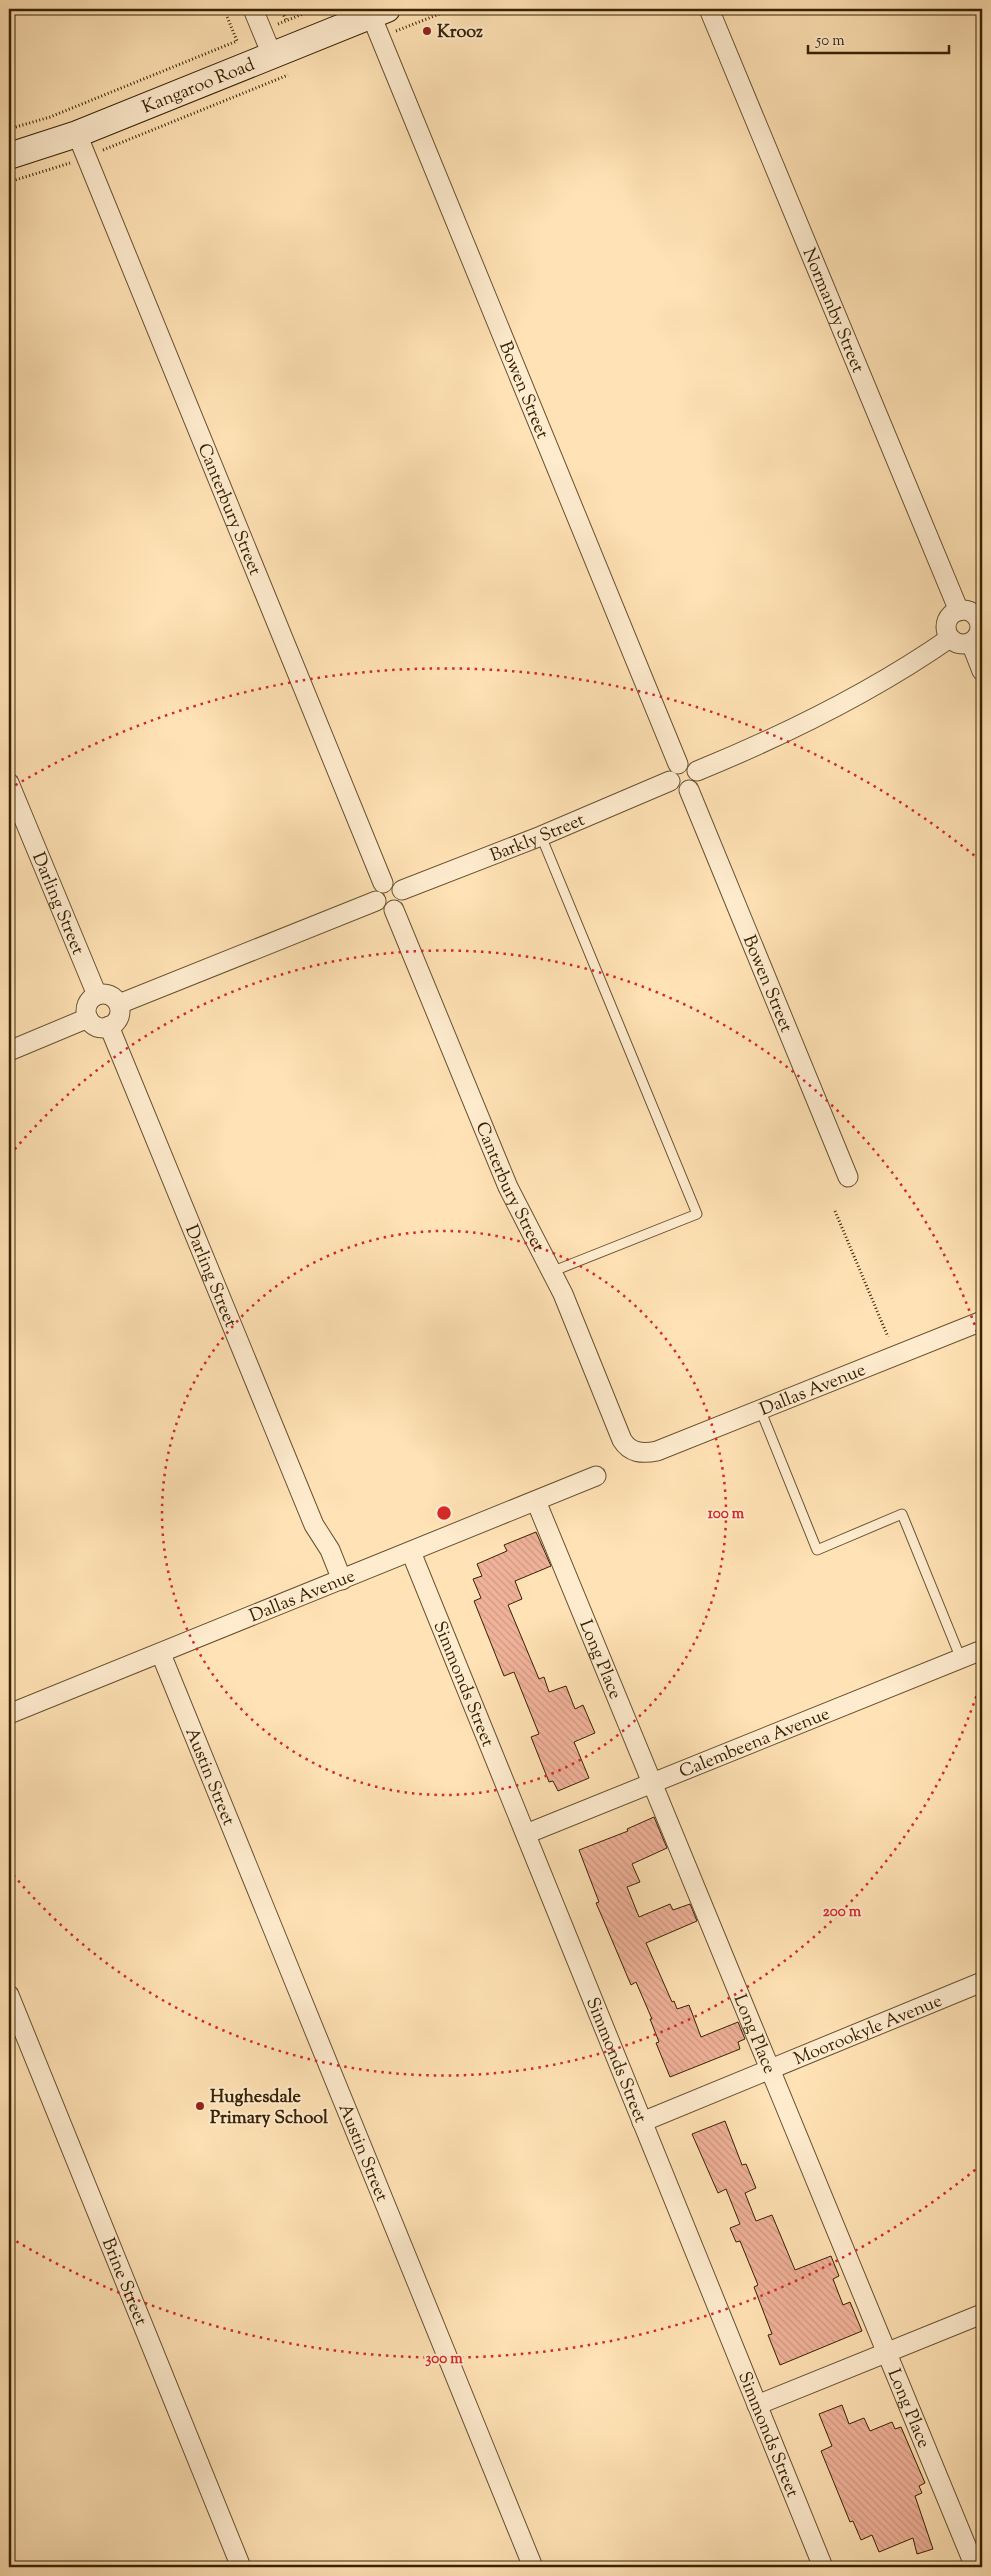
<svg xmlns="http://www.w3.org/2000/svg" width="991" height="2576" viewBox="0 0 991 2576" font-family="'Sorts Mill Goudy',serif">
<defs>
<pattern id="building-back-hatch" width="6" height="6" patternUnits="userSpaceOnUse" patternTransform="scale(1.25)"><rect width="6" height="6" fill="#f1b29a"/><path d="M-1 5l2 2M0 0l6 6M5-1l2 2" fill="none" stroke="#cf9983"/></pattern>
</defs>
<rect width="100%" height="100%" fill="#ffe2b5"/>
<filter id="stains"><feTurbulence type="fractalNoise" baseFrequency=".004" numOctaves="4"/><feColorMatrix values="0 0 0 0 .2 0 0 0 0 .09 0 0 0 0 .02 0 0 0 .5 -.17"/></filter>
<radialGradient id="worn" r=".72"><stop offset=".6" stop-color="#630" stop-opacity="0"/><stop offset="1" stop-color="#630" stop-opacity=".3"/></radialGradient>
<path fill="url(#building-back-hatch)" stroke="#362203" d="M536,1532l15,34 -36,15 7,18 -14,6 31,74 5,-2 5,15 17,-6 9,23 8,-4 12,28 -21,9 15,36 -31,13 -5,-10 -4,1 -18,-45 8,-3 -25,-62 -10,4 -30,-75 7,-3 -8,-19 9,-3 -5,-12 30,-13 -3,-6z
M654,1817l13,31 -35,16 8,18 -13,5 12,30 31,-13 3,6 17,-6 7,17 -51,22 26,59 2,-1 3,8 12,-4 12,32 37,-15 7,17 -7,3 2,7 -70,28 -14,-34 3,-1 -9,-23h2l-16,-37 -5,3 -28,-66 -7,-16 3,-1 -20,-52 49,-19 -1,-2z
M725,2121l17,44 4,-1 10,24 -11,5 11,28 16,-6 23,55 36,-14 8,20 -6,3 10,26 7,-3 12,29 -82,34 -12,-30 4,-1 -18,-47 4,-2 -18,-44 -4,1 -6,-14 10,-4 -14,-35 -8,4 -26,-59z
M842,2405l7,19 15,-6 6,13 22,-9 3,7 6,-2 24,56 -6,3 3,7 -7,3 18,53 -16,5 -4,-16 -34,14 -7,-17 -11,5 -8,-19 -3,1 -29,-71 11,-5 -13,-32z"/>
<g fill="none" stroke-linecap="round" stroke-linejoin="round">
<g stroke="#685230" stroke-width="11">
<path id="lane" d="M541,836l156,378 -146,58
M760,1409l57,141 85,-36 59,145"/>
</g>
<g stroke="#685230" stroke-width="21">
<g id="street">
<path d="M253,9l19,46"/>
<path id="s1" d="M709,9l250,602"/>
<path id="s2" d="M371,15l307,749"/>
<path id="s3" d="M77,134l306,749"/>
<circle cx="963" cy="627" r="17"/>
<path d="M971,643l11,28"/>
<path d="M697,771c88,-36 174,-78 253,-133"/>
<path id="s4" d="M9,783l88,212"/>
<path id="s5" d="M689,790l159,387"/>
<path id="s6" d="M402,890l139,-54 129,-55"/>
<path id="s7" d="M394,910l114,277 55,107 59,146c8,13 20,14 35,11l325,-130"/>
<circle cx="103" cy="1011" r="17"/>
<path d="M119,1004l257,-103"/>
<path id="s8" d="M109,1026l205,499 16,25 12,30"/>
<path d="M9,1051l79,-33"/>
<path id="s9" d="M536,1501l439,1066"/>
<path id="s10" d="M411,1552l412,1015"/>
<path id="s11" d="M161,1654l372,913"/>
<path id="s12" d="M9,1714l587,-238"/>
<path id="s13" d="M526,1834l456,-184"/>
<path id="s14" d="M9,1995l232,572"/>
<path id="s15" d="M642,2122l340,-140"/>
<path d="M757,2405l225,-91"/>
</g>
</g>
<g stroke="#362203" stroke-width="28">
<g id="secondary">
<path id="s16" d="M9,156l68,-22 310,-125"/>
</g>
</g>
<path stroke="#362203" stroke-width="3" stroke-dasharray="1 2.5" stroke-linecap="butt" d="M281,9l5,11
M278,24l37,-15
M396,31l56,-22
M9,129l41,-12 187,-76 -13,-32
M103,150l185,-75
M9,182l61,-19
M835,1211l53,126"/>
<use href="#lane" stroke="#ffeccf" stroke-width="9"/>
<use href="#street" stroke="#ffeccf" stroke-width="19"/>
<use href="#secondary" stroke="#ffeccf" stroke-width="26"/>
</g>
<g fill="none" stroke="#d62828" stroke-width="2.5" stroke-dasharray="2.5 5">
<circle cx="444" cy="1513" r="282"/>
<path d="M981 1682A563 563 0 0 1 10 1871M10 1155A563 563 0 0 1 981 1344"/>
<path d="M981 2165A845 845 0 0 1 9 2237M9 789A845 845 0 0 1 981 861"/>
</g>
<g fill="#8f2418" stroke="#ffeccf" stroke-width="2">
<circle cx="427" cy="31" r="5"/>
<circle cx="200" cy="2106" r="5"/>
</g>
<g text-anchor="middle" stroke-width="4" stroke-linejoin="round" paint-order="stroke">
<g font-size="18" font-weight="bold" fill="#362203" stroke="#ffeccf" text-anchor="start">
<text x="437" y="37">Krooz</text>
<text x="210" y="2102">Hughesdale<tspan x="210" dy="21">Primary School</tspan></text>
</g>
<g font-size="18" fill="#362203" stroke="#ffeccf">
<text dy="6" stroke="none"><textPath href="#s16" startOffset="202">Kangaroo Road</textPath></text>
<text dy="6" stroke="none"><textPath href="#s1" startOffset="326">Normanby Street</textPath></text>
<text dy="6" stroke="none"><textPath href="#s2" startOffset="405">Bowen Street</textPath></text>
<text dy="6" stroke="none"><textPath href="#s3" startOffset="405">Canterbury Street</textPath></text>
<text dy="6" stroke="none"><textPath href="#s6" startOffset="145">Barkly Street</textPath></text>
<text dy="6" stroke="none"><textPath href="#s4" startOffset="130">Darling Street</textPath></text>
<text dy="6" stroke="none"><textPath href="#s5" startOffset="209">Bowen Street</textPath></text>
<text dy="6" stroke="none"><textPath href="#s7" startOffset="300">Canterbury Street</textPath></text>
<text dy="6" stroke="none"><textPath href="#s8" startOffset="270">Darling Street</textPath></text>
<text dy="6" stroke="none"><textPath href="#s7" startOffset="784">Dallas Avenue</textPath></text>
<text dy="6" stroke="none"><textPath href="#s12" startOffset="316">Dallas Avenue</textPath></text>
<text dy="6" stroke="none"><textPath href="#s9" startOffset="171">Long Place</textPath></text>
<text dy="6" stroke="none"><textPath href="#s10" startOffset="142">Simmonds Street</textPath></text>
<text dy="6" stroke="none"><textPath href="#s13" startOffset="246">Calembeena Avenue</textPath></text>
<text dy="6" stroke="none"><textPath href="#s11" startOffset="132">Austin Street</textPath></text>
<text dy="6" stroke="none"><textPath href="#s15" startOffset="244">Moorookyle Avenue</textPath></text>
<text dy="6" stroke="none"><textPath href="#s9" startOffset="576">Long Place</textPath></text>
<text dy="6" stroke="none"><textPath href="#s10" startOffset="548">Simmonds Street</textPath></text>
<text dy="6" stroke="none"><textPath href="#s11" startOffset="538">Austin Street</textPath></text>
<text dy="6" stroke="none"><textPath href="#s14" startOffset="309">Brine Street</textPath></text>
<text dy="6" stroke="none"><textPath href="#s9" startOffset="981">Long Place</textPath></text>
<text dy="6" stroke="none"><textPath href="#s10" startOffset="952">Simmonds Street</textPath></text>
</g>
</g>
<circle cx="444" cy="1513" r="8" fill="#d62828" stroke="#ffeccf" stroke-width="2.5"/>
<g font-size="15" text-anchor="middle" font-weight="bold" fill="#d62828" stroke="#ffeccf" stroke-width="4" stroke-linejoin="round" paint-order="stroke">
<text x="726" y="1518">100 m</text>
<text x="842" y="1916">200 m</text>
<text x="444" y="2363">300 m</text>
</g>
<rect width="991" height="2576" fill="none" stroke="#ffe2b5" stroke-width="30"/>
<rect x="10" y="10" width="971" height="2556" fill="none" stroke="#362203" stroke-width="2.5"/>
<rect x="15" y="15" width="961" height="2546" fill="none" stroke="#362203"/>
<path d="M808 45v8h141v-8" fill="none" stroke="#362203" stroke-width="2.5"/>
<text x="816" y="45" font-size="15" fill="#362203" stroke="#ffeccf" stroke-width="4" paint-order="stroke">50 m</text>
<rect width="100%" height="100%" filter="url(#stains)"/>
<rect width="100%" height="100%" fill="url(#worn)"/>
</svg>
